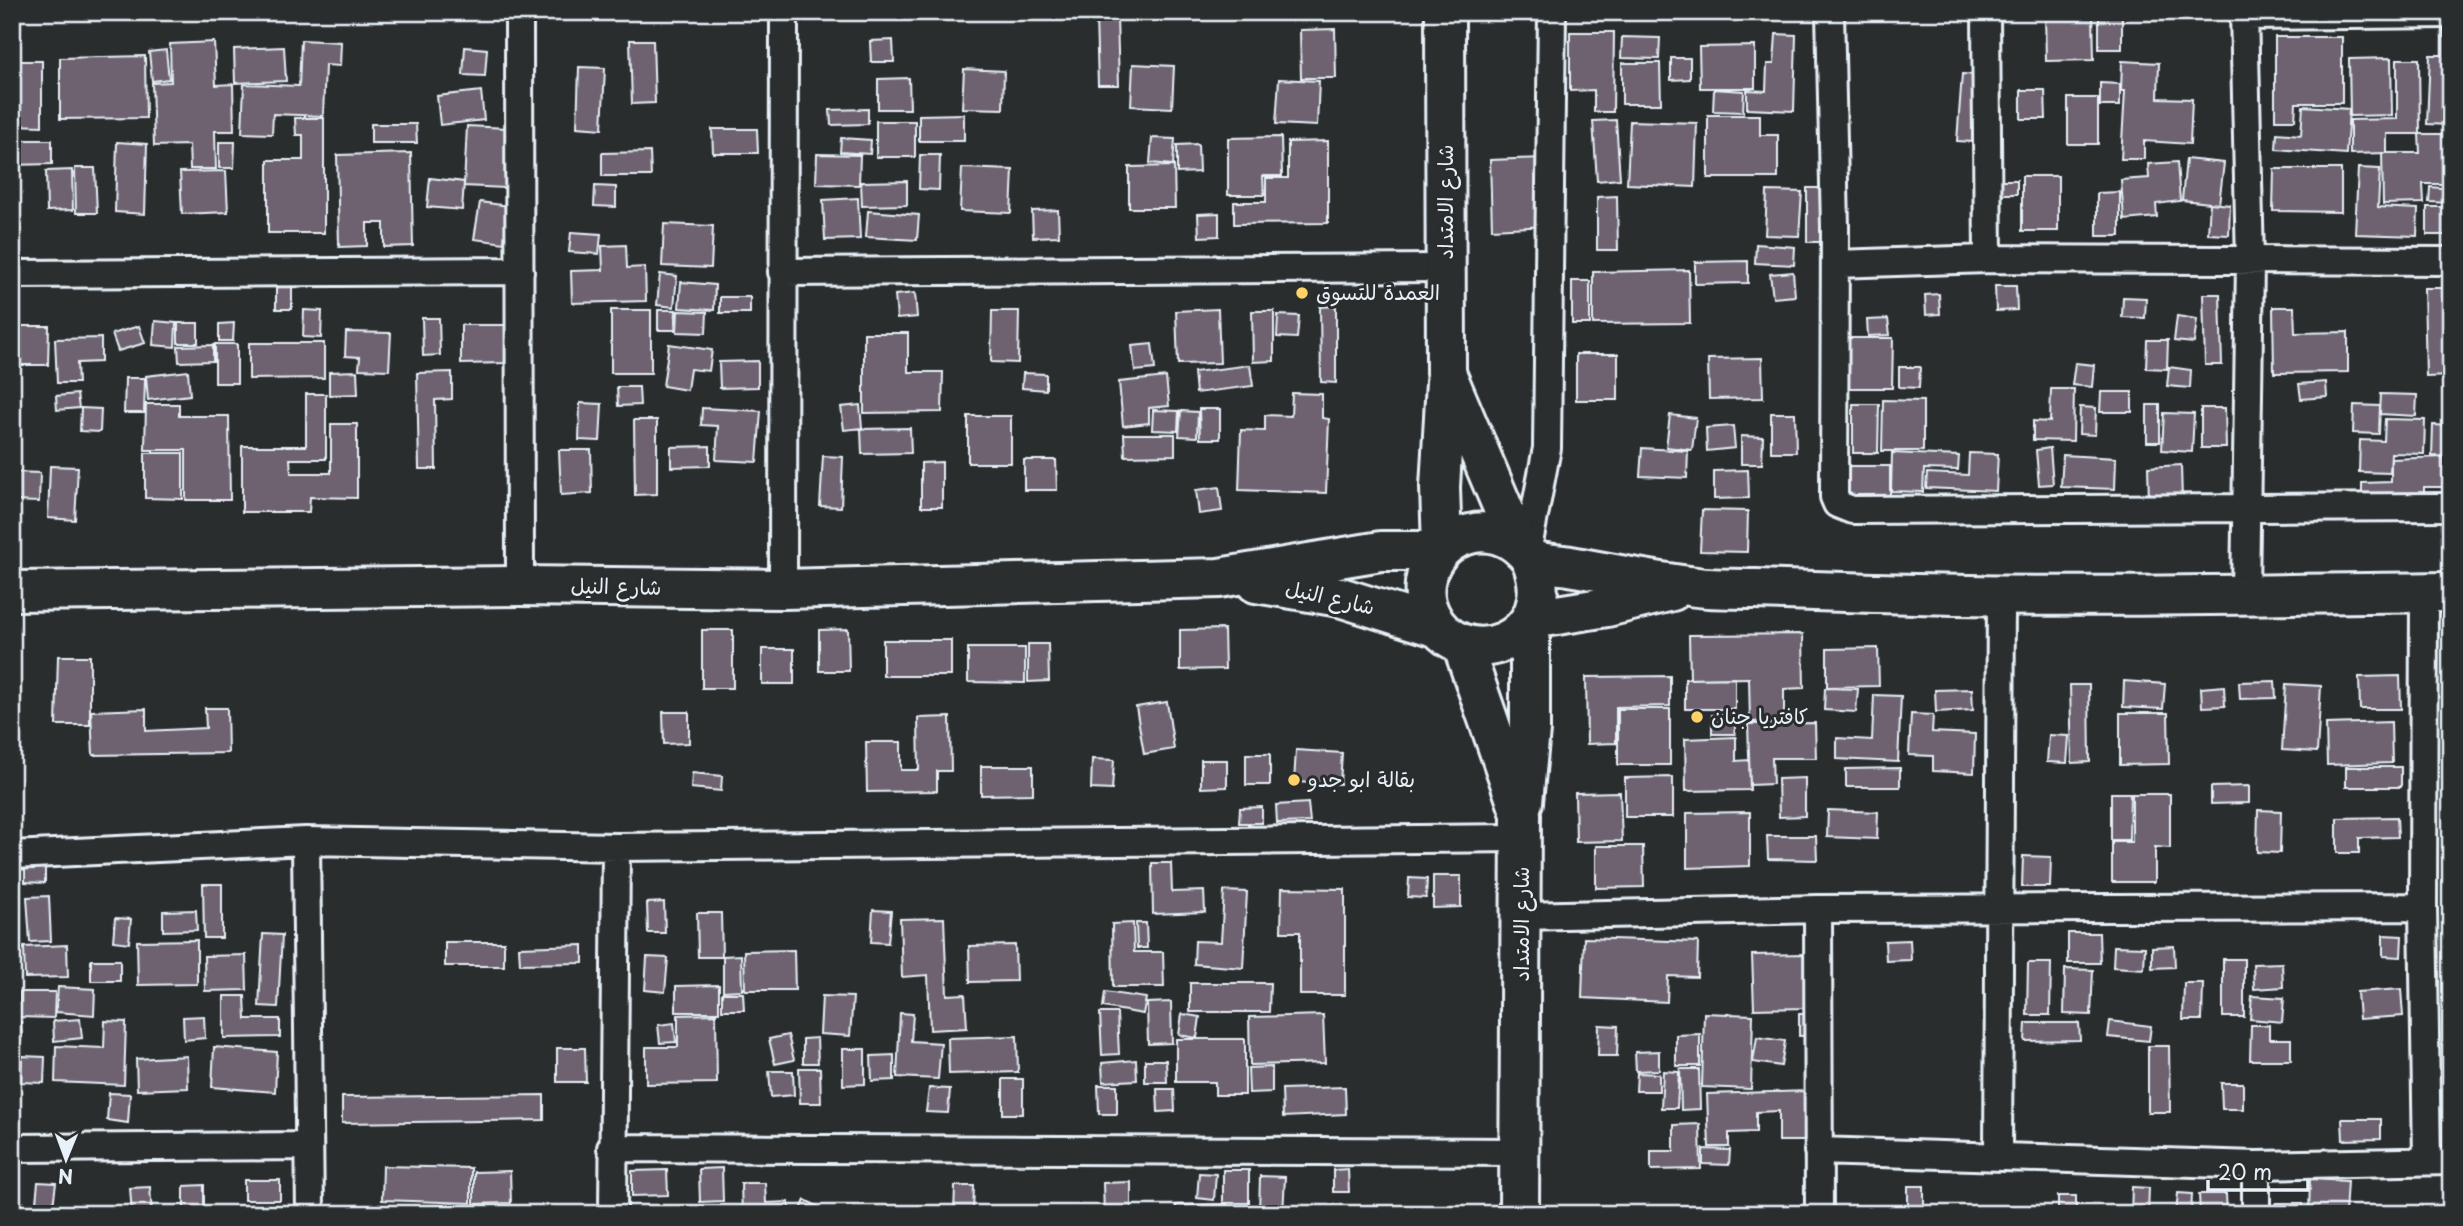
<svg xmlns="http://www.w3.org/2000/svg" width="2463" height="1226" viewBox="0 0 2463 1226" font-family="'Playpen Sans','Playpen Sans Arabic',sans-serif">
<rect width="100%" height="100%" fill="#2a2d2e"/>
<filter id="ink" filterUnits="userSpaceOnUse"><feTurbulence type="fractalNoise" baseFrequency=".0143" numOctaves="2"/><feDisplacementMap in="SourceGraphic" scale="14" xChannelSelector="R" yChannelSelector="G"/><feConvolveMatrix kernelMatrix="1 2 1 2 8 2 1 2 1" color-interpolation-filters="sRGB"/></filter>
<g filter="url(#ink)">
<path fill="#6e6270" stroke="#e8f1f8" stroke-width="2" d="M2099,12h23v37h-23z
M2045,13h48l1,47 -48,1z
M1096,17h21l2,68h-21z
M1335,29l1,49h-35l-1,-48z
M2443,31l8,1v93l-24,-1 3,-69h13z
M1570,32h44l-1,80h-19v-22l-24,1z
M1776,34l20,1 -2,76 -47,-2v-19l19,1 1,-27h7z
M1622,37l38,1 -1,21 -38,-1z
M2275,37h67v66h-46l-1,17h-20z
M301,40l40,2 -1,24 -15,-1 -2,51 -50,-2 -1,20 -30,-1 2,-49 55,2z
M630,40h23l2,63 -23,1z
M893,40l1,22h-23l-1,-21z
M214,42l2,43 17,-1 1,47h-19l1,38h-26l-1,-24 -35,1 -2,-63 19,-1 -1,-38z
M1755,46v42h-55l-1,-41z
M284,47l2,34 -51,2 -1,-34z
M465,47l22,2 -2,27 -22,-1z
M166,50l3,29 -17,2 -3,-29z
M145,56l1,62 -86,1v-61z
M1671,58h19v21l-19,1z
M2391,58l1,57 -42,1 -1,-57z
M2397,59h22l1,75h-33v19l-37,1v-34l47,-1z
M12,61h30v65l-30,-1z
M2122,61l37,2 -1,35 34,1 -2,45 -46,-3v18h-23l4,-68h-4z
M1622,63h38l1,41h-39z
M1133,64l41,2 -2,42 -41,-2z
M579,67l26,1 -3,61 -25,-2z
M964,69l40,2 -1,38 -41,-1z
M1962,74l17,1 -5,67 -17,-1z
M909,78l1,31h-32v-30z
M1279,79l40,2 -2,45 -41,-2z
M2100,83l20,1v22h-20z
M1714,89l30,2 -1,21 -30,-1z
M2021,90h24l1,29h-25z
M481,91l3,29 -44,5 -3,-29z
M2068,98h30v46h-30z
M2303,106l46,3 -3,45 -70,-5 1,-16 24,2z
M868,109v15l-37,1 -1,-15z
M964,114v27h-45v-26z
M1708,115h52v20h18v43h-70z
M295,118h29v115h-56v-73h35v-25h-7z
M1616,120l4,59 -23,2 -4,-60z
M876,121h39v36h-39z
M1630,121l67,2 -2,64 -68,-3z
M371,124h45l1,19h-46z
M467,126l40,2 -2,60 -41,-2z
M712,129h45l1,24h-45z
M2419,134h27l5,50h-28l1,19 -41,1 -1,-51h38z
M1281,137l1,39h-19l1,19h-36v-57z
M841,138l30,2 -1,14 -30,-2z
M1152,138l23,1 -2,26 -23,-2z
M12,140h40v24l-40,1z
M1328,141v82l-94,1v-22h32v-24h22v-36z
M117,142l30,2 -2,70 -30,-2z
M219,142h16l-1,26h-15z
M1198,144l1,28 -22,1v-28z
M650,152l1,24h-49v-23z
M411,153l2,93 -29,1v-24h-17v23l-28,1 -2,-92z
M817,154l43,1 -1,30 -43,-1z
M920,155h20l-1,35 -20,-1z
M1543,158l3,68 -54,3 -2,-69z
M2186,159l38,4 -5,41 -37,-4z
M2177,162l3,39 -24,3 1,13 -33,3 -3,-40 28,-2 -1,-14z
M1174,166l1,42h-46v-41z
M75,168h20l2,45h-21z
M962,168l51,2 -2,43 -51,-2z
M2358,168l22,1 -2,38 40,2 -1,27 -62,-2z
M2274,169h67v43l-68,-1z
M72,170l1,40 -26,1 -1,-40z
M226,171l2,41 -46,2 -2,-42z
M2022,176h36v55h-36z
M430,178l34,4 -2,28 -35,-3z
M1993,180h24v14h-25z
M907,181v24l-45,1 -1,-24z
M595,186l21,1v20l-22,-1z
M2430,187l21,2v14l-22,-1z
M1807,188h19v54h-19z
M1767,191l35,1 -3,44 -34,-1z
M2120,192v44h-23v-43z
M1617,196l1,54h-21v-53z
M858,198l2,41 -35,1 -2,-40z
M480,202l29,4 -5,37 -30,-4z
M2210,203l20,2 -1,30 -21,-1z
M2427,207h24v28h-24z
M1058,210l1,26 -26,1 -1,-26z
M868,211l51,4 -2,25 -51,-3z
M1219,213v23l-20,1 -1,-23z
M664,224l49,2 -2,42 -49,-2z
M571,232l30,2 -2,20 -30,-2z
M1756,244l39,3 -1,18 -39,-2z
M626,245l1,23 18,-1 1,34 -74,2 -1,-32 32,-1 -1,-24z
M1748,261v22l-53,1v-22z
M1689,270l1,53 -97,1v-52z
M1793,272l2,24 -22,2 -3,-24z
M660,274l17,2 -3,31 -17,-2z
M292,280v29h-16v-28z
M1572,281h18v43h-18z
M681,282l34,3 -1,25 -35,-2z
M1995,286h21l1,24 -21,1z
M2424,288h27l-1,88 -24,1z
M915,293l2,24 -20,2 -2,-24z
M1939,294l1,20 -14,1 -1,-20z
M2203,294h17l2,71h-17z
M720,297h30v16h-30z
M2123,297l23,1 -1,20 -23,-1z
M1336,306v77l-15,-1 -1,-75z
M2273,307h21l1,26 53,-1v40l-74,1z
M1218,309l2,54 -42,1 -2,-53z
M304,310l18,1 -1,27 -18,-1z
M611,310h40v63h-40z
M658,310h18l-1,20h-17z
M678,311l29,1 -1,21 -29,-1z
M992,311h27l-1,52 -27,-1z
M1252,311h22v50l-21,1z
M1278,315l21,1 -2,22 -20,-1z
M2177,316l20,3 -3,24 -20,-2z
M422,318h17l1,37 -17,1z
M1888,319l2,16 -22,1 -1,-16z
M155,321l21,2 -1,24 -22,-2z
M178,323h20v20h-20z
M234,323l-1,18h-14v-17z
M461,325h44l1,38 -45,1z
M12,326h37l-1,39h-36z
M139,326l6,17 -27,8 -6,-17z
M346,332l45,1 -2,37 -30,-1 1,-12 -15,-1z
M864,333h44v39h35l-1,40 -78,1z
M101,338v24l-24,1 1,20h-21l-2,-44z
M1845,338h48l-1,50h-47z
M2147,340h21l-1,29 -21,-1z
M249,343h75v35l-75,1z
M215,344h22v39h-22z
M669,344l43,6 -3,21 -19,-2 -3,21 -24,-4z
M1152,344l3,25 -20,2 -3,-25z
M213,345v16l-34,1 -1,-16z
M1576,354h42v46h-42z
M1762,358l1,40 -54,1 -1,-40z
M758,361v26l-38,1 -1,-26z
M2075,363l19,2 -2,22 -20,-2z
M1250,365l3,21 -57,7 -2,-21z
M1899,367h21l-1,21 -20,-1z
M2169,367l22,3 -1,18 -23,-2z
M188,371l2,24 -42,5 -2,-24z
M357,371l1,23 -29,1v-23z
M452,372v27l-17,1 1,69h-17l-2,-96z
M1023,373l23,1v16l-24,-2z
M1166,377l3,29 -20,2v15l-26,3 -4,-44z
M125,378h20l-1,35h-20z
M2326,382l1,15 -26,2 -2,-15z
M617,387h22l1,18 -22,1z
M2051,389h23l-1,52 -40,-1v-19l17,1z
M2101,392h31v20h-32z
M1292,393l30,1v24l7,1 -3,74 -87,-3 2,-60 24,1v-16l26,1z
M77,394l2,14 -22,2 -1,-14z
M306,394h20v65h-36l1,14h40v-49h26v74l-47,-1 -1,15h-67v-66h64z
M2381,394l36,1 -1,21 -36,-2z
M1883,400l40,1v50h-41z
M580,403l22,1 -2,37 -21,-1z
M146,404h33v12h50l1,84h-44v-50h-41z
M1853,404h26l-1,49h-25z
M860,405l2,23 -18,2 -3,-23z
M2147,405h13v37h-13z
M2354,405l26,1 -1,28 -26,-1z
M2080,407l16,1 -1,27 -16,-1z
M81,408l20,1 -1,23 -20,-1z
M702,408l59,3 -4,51 -41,-2 2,-34 -17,-1z
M2201,408h24l1,40h-25z
M1199,409h21v30h-20z
M1153,410l26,1 -1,20 -26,-1z
M1181,411l17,1 -1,25 -18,-1z
M1771,413h24l1,39h-25z
M2164,413l30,1 -2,38 -30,-2z
M1670,415l26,3 -4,32 -26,-3z
M968,416h43v47h-43z
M2385,419l40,1 -1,34 -33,-1 -1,20 -31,-1 1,-32 24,1z
M634,420h23v74l-22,1z
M2433,425l18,1v31l-19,-1z
M1733,426l2,22 -28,3 -1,-23z
M910,428l1,25 -49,1 -1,-25z
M1124,434h51v21l-50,1z
M1741,436l22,1 -1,27h-21z
M710,446v20l-39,1v-20z
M1642,448l46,3 -1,27 -47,-2z
M2050,448l3,36 -14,1 -3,-35z
M559,450h32l1,43 -31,2z
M145,453h38v46l-38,-1z
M1892,453l67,3 -1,14 -34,-1 -1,23 -32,-1z
M1969,453l29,1 -2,37 -70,-3 1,-15 41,2z
M2063,455l53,3 -1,31 -54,-2z
M823,456l20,1 -2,50 -21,-1z
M2444,457l1,30h-21v20l-62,2v-26l29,-1v-23z
M1024,460h32l1,30h-33z
M942,462v45h-21v-44z
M2181,465l1,35 -33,1 -1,-34z
M50,466l28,1 -3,53 -27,-2z
M1847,466h43v40h-43z
M1748,470l1,28 -35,1v-28z
M12,472l28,1 -1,29 -27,-1z
M1219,487l3,24 -23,3 -3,-24z
M1702,510l46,1 -1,41 -47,-1z
M848,629l1,42h-30v-41z
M1224,629l1,40 -45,1v-40z
M702,630h31v58h-31z
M1803,634l1,54 -20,1v32l-34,1 -1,-44 -59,1 -1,-44z
M883,640h68v36h-68z
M1028,644h20l1,37 -21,1z
M968,648h57v35l-57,-1z
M1878,648l1,38 -52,1v-38z
M762,649h32v35h-32z
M58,656h32v69h-34z
M1670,676v30l-54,1v36l-29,1 -1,-67z
M2400,676l1,33h-41l-1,-32z
M1735,678v31h-50v-30z
M2124,681l41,3 -2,25 -40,-2z
M2275,681l1,17 -36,1 -1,-17z
M2286,684l35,2 -4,66 -35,-2z
M2070,685h19l1,77 -18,1z
M2224,686l1,20 -23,1 -1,-19z
M1825,688l33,1 -2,23 -32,-2z
M1972,689l1,21 -37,2 -1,-22z
M1874,695l27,1 -3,66 -61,-3v-21l35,2z
M1167,702l7,47 -30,5 -8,-47z
M205,708h22l1,45 -135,2 -2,-44 55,-2v22l60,-3z
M1618,709h52v56h-52z
M663,712h26v31l-25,1z
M2120,713h48l1,51 -49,1z
M1911,714l22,1 -1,17 43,2 -1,39 -41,-2v-15l-24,-1z
M1712,715h23v19h-23z
M950,717l1,54h-14v20l-70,1 -1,-50h35v28h18l-1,-52z
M2391,722l1,41 -65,2 -1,-41z
M1815,723l1,35h-44l1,26 -23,1 -2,-61z
M2049,735l20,1 -2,27 -20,-1z
M1736,737v24l13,-1 1,30 -64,1 -1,-52z
M1296,750l46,3 -2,31 -46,-2z
M1246,754h24v31h-24z
M1092,759l22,1 -2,30 -21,-1z
M1201,760h26v27l-26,1z
M981,766h52v28l-52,1z
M2346,767h55v20h-55z
M1900,768v19h-54v-18z
M692,773l30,3 -1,15 -30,-3z
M1673,777v40h-48v-39z
M1805,778v38l-26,1 -1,-38z
M2249,786v17l-38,1v-17z
M1620,792l2,49 -46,1 -1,-49z
M2111,793h19l-1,47h-18z
M2132,794h38v54l-15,-1v35h-43v-40h20z
M1308,803l2,19 -33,1 -1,-18z
M1262,807v16h-23l1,-15z
M1828,810l50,2 -1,27 -50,-2z
M2258,810l23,1 -1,42 -23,-1z
M1750,812v54l-63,2v-55z
M2397,817l1,20 -39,1v15h-22v-35z
M1767,836h49l1,24 -49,-1z
M1596,846h47l1,41 -48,1z
M25,854h20v29l-20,-1z
M2023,856l28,1 -1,30h-28z
M1152,863h19l1,29 32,-1 1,21 -52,2z
M1433,876h28v31l-28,1z
M1409,878l18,1 -1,19 -18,-1z
M203,884h19v54h-18z
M1282,888l63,1v106h-45v-63h-19z
M1224,891l23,1 -4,76 -49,-4 1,-23 26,1z
M49,896l2,45 -21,1 -3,-45z
M664,902l1,31h-17l-1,-30z
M196,910l1,20 -34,1v-20z
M873,910l18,1 -3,32 -17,-1z
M697,913h24l1,44h-24z
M115,918l16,1 -2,24 -16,-2z
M944,918l3,77 18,-1 2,34 -37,2 -2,-55 -26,2 -2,-58z
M1133,923l1,29h29l1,35h-51l-1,-63z
M1136,923h10l1,25h-10z
M2068,933h31l1,30h-32z
M263,934l19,1 -4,72 -19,-1z
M2383,935l19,1 -1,21 -18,-1z
M1584,938l114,4 -1,35 -29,-1 -1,26 -85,-4z
M197,940v44l-59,1 -1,-44z
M1910,940l1,20 -25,1 -1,-20z
M445,942h59v24h-59z
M67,945l1,32 -43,1 -1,-31z
M583,945v18l-63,1 -1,-17z
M1015,945l1,36 -46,1 -1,-36z
M2114,946l31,1 -1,22 -31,-2z
M2174,946l1,21 -23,1v-21z
M794,950l1,40h-50l-1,-39z
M1805,954l1,54 -52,1 -2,-54z
M246,955l1,35 -42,1 -1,-35z
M741,955l1,35 -19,1v-35z
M647,957l21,1 -3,34 -20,-2z
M2223,959h21v58h-21z
M91,960h29v21h-29z
M2028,963h23l-1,52h-23z
M2282,963l1,24 -29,2 -1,-25z
M2065,969l28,1 -2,45 -27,-1z
M1190,983h80l-1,29h-79z
M2184,983h19l-1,37h-19z
M719,985v27h-43v-26z
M58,987l37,2 -1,26 -38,-3z
M2401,989l2,27 -44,3 -2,-27z
M20,992h35l-1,26 -35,-1z
M1105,992l41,6 -3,16 -40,-7z
M722,993h21l1,17h-22z
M224,996h21l1,23h34v18l-56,1z
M822,996l31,1 -3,39 -30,-2z
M2252,996l32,2 -2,24 -32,-3z
M1171,1002l1,41 -24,1 -1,-41z
M900,1013l13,1 -2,27 30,2 -3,36 -41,-2z
M1100,1013h17l2,41 -17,1z
M1704,1013l49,2 -2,74 -49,-2z
M716,1014l1,69 -71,1v-37h32v-32z
M1182,1014l18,3 -3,21 -18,-3z
M1799,1014h25l-1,21 -24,1z
M1323,1015l2,48 -75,2 -1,-48z
M204,1016l1,22 -21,2 -1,-23z
M80,1019l2,19 -28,3 -1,-20z
M105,1021l21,1 -2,63 -69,-3 1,-36 48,2z
M2110,1021l41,5 -2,15 -41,-4z
M12,1022h9l1,15 -10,1z
M674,1023l2,19 -16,1 -2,-18z
M2026,1023h53l1,17 -55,1z
M1599,1025l19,1 -1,30h-19z
M2251,1025h18v14h22v21h-41z
M1700,1034v32h-24v-31z
M788,1035l6,25 -19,4 -6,-25z
M1017,1036l1,36 -69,2 -1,-36z
M1757,1037l28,4 -4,25 -28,-4z
M817,1038l1,25h-15v-24z
M1176,1039h69v56h-30v-13h-39z
M2148,1046h21l1,66h-22z
M214,1047l63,5 -2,40 -63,-5z
M557,1048h28l1,34h-29z
M843,1049h22v35l-22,1z
M1659,1051v19l-23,1 -1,-19z
M894,1055v25l-22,1 -1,-25z
M22,1056l23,1 -1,26 -23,-1z
M187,1056l1,32 -51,2 -1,-31z
M1136,1060l1,20 -34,2 -1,-19z
M1145,1060h21l1,22h-22z
M1272,1067v25l-23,1 -1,-25z
M799,1068h21l1,35h-21z
M1680,1069h19l1,40 -19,1z
M769,1071h24l1,24 -23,2z
M1663,1071l16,1 -2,36h-16z
M1637,1073l22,1v17h-23z
M1003,1079h20v35h-20z
M2221,1083h22v26h-21z
M1098,1085h19v29h-18z
M1345,1087l1,27 -63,3 -1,-28z
M929,1088l21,1 -2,24 -22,-1z
M1157,1089h17l1,22 -17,1z
M1808,1091l1,50h-30v-30l-23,1v20l-27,1v14h-20l-2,-53z
M109,1093l21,1 -2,29 -21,-3z
M544,1095v25l-202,3v-26z
M2342,1119h39v20l-38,1z
M1700,1124l1,45 -50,1v-19h23v-26z
M1703,1149l27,1 -1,15 -26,-1z
M383,1166l88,2v35l-89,-3z
M722,1168l1,33 -23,1 -1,-33z
M1348,1169l1,23h-16v-22z
M667,1170l1,25 -36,1v-25z
M1223,1170h26v33h-26z
M510,1171l1,32 -37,1v-32z
M1199,1173l17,1 -2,26 -17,-2z
M1260,1176l25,1 -2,37h-24z
M2310,1179l37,2 -2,33h-36z
M244,1180h36v20h-36z
M38,1182l18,1 -4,31 -17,-2z
M1131,1182v32h-27l-1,-31z
M741,1183h24l1,20 23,-1v12h-47z
M204,1185v24l-20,1v-24z
M955,1186h19l-1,28h-19z
M1908,1186h16v28h-16z
M150,1187l2,27h-20l-2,-26z
M2132,1187l17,1 -1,26h-17z
M2178,1193l14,1 -1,20h-15z
M2199,1194h27l1,20h-27z
M2058,1196h18v18h-18z
M805,1200l26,13 -1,1h-31z
M12,1202l12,1 -2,11h-10z
M2276,1203h27v11h-27z
M1227,1204v10h-51v-9z
M1230,1207h19v7h-19z
M881,1208h32v6h-32z"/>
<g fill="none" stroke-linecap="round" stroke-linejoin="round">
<g stroke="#e8f1f8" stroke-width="32">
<path id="street" d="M519,12l1,574
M1830,12l5,215 -1,270 3,7 15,6 599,-3
M1986,12l2,247
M2244,12l6,250 -5,331
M2244,16l207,-2
M1835,264l153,-5 463,2
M782,272l664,-4
M12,274l508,-3
M1527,553l20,-105 5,-436
M783,589l1,-577
M2424,593l-1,314 4,253
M306,841l4,373
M12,855l294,-14 310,6 906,-9
M1818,909l1,305
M1522,916l296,-7 605,-2
M12,1148l296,-2
M611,1148l908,4
M1818,1151l438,14 195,-4
M1998,1155l3,-558
M613,1214l3,-367
M2256,1214v-49"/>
</g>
<g stroke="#e8f1f8" stroke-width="44">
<path id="secondary" d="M1445,12l1,361 73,173
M1442,548l-2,-61 6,-105
M1531,559c34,84 -72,118 -101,55 -16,-33 5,-72 40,-80 19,-5 39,2 53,16 3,2 5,7 9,9 9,5 27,5 38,7 40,7 80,15 120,20 21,4 43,2 65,3 40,1 81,3 122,4 191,6 383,1 574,-1
M1256,583l84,14 99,31
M12,591l508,-5 263,3 436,-11 162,-27h58
M1532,619l75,-12 65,-16
M1462,644l59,170 -2,400
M1523,802l7,-72v-109"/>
</g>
<use href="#street" stroke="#2a2d2e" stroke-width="26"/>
<use href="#secondary" stroke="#2a2d2e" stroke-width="38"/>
</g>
</g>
<g fill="#ffd166" stroke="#2a2d2e" stroke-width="2.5">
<circle cx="1302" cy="293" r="7"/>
<circle cx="1697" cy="717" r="7"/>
<circle cx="1294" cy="780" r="7"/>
</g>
<g text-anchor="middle" stroke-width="6" stroke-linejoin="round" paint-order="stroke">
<g font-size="21" fill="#e8f1f8" stroke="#2a2d2e">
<text transform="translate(1446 202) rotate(-90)" y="7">شارع الامتداد</text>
<text transform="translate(616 587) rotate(1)" y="7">شارع النيل</text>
<text transform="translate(1330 598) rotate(13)" y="7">شارع النيل</text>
<text transform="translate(1522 924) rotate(-90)" y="7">شارع الامتداد</text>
</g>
<g font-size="21" fill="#e8f1f8" stroke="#2a2d2e" text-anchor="start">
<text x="1316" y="300">العمدة للتسوق</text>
<text x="1711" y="724">كافتريا جنان</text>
<text x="1308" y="787">بقالة ابو جدو</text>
</g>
</g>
<rect width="2463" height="1226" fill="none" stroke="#2a2d2e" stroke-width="42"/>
<rect x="21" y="21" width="2421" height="1184" fill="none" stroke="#e8f1f8" stroke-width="2.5" filter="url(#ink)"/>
<g transform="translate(66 1159) rotate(181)" stroke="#2a2d2e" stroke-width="5" paint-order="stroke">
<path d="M0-5L12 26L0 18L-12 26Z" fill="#e8f1f8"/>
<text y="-10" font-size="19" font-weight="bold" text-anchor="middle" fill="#e8f1f8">N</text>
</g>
<path d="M2208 1180v10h100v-10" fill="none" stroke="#e8f1f8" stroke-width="3.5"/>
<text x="2218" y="1180" font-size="21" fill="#e8f1f8" stroke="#2a2d2e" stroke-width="5" paint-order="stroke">20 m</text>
</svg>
